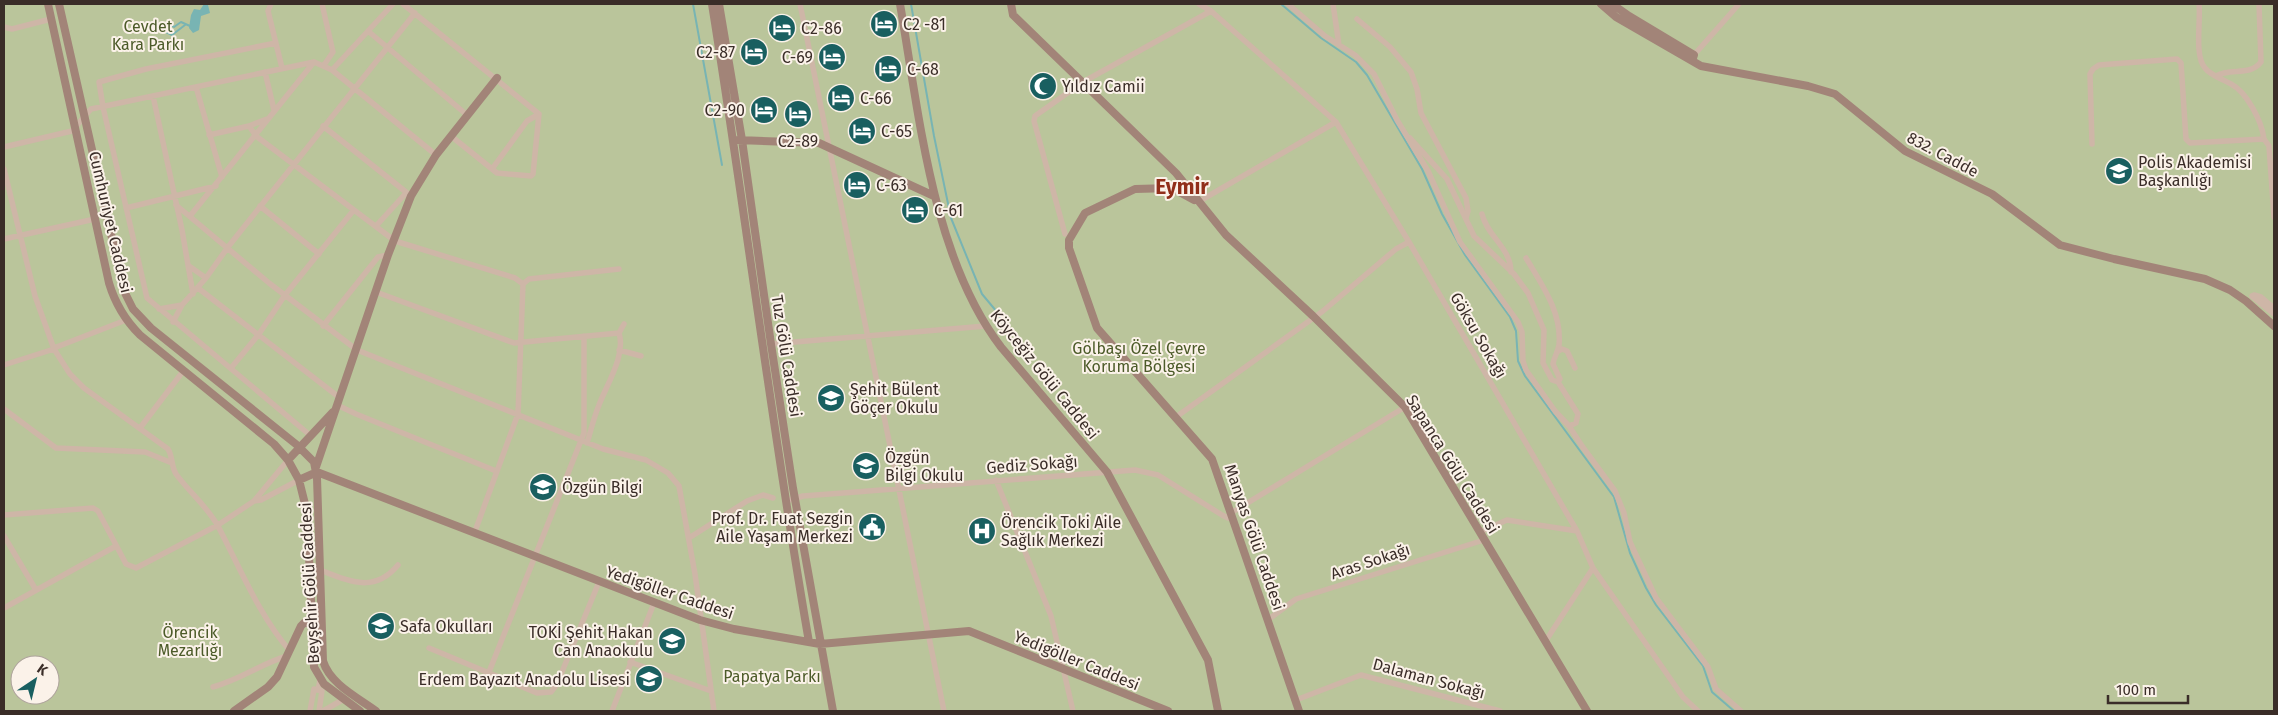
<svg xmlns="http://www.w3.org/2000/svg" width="2278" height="715" viewBox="0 0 2278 715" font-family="'Fira Sans',sans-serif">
<rect width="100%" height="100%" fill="#f4e8dc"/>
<path fill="#bac59b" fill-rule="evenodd" d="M4,4h2270v707h-2270zM20,665h30v30h-30z"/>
<path fill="#78b4b3" d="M204,4l4,1 2,8 -9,3 -2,14 -6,3 -4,-5 2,-13 3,-6 6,1z"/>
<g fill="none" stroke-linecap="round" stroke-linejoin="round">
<path stroke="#78b4b3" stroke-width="2" d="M693,4l29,161
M911,4l23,132 17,82 31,76 15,18 13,26
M1281,4l40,34 35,24 11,13 55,94 20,45 23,41 45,62 6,14 2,30 7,15 89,121 16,56 16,35 10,17 47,61 9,26 22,19
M168,23l6,4 7,-5 9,4
M164,31l8,4 13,-10"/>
<path stroke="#ceb6a7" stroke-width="5.5" d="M271,4l-3,7 14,57
M322,4l11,48 -9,13
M403,4l136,110 -6,60 -2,2 -34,-3 -46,-37
M800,4l144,707
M1199,4l12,7 125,111 73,120 168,289 16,37 90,129 15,14
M1288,4l37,32 30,19 19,19 23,46 31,51 32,71 58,80 4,10 1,29 3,9 29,41 14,15 13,20 33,45 9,22 6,29 26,56 52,69 8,22 25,22
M1333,4l6,41
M2199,4c2,16 -5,52 6,64 6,8 18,11 26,16 16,8 31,38 33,55
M1357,19l33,28 21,25 6,17 4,24 45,85 2,13 -2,7
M4,27l8,2 39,-10
M368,31l99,84
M276,43l-130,26 -47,13 4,25 44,191 164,138
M1694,55l45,-51
M332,70l61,-66
M265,72l9,38
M2216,76c15,-9 33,1 45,-14l-2,-58
M196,87l26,90
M153,96l29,134 11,64
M249,126l7,10 139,105 120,37 8,6
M323,126l88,70
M209,135l40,-9 18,-7
M1410,138l37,41 27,57 40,38 14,19 16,37 -1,33 9,17 6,2 2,-3 -7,-15c1,-7 5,-12 6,-19 3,-33 -17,-60 -33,-87
M2092,144l-2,-70 3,-5 6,-4 78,-6 4,4 5,76 4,4 74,-4 5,7 5,71
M4,147l68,-16 19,-22 223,-47 18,8 104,85
M4,169l31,127 19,53 16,25 14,14 84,61c5,8 3,17 8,25 13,18 33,34 43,54 21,40 41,89 71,123
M492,169l35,-48 12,-7
M1198,202l138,-80
M176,205l93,78 88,67 246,99 43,11 22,13 11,13 16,88 19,137
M260,206l59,48
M126,208l90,-22
M1482,214c5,22 29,34 29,58
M190,216l124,-154
M376,226l30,-33
M1065,234l-31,-113 1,-5 48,-34 128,-71
M4,239l91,-20
M189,266l17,12
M523,284l6,-5 90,-10
M198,288l142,110
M376,292l138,51 105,-10 5,-9
M2254,295l7,2 13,11
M2252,296l22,18
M159,309l23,-4
M173,322l9,-17 24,-27 22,-31 187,-234
M323,326l55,-69 10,-2
M771,344l215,-18
M54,348l72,-28
M619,350l22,6
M1557,352l5,-3 5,2 8,17
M4,365l50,-16
M231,368l28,-34 26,-39 68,-84
M1558,382l20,32 -2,9 -7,3
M337,405l19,9 140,57
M4,409l52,39 89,4 27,11
M1176,417l147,-106 73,-62 13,-7
M140,428l44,-58
M587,443c4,-13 7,-26 12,-38 8,-21 27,-50 20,-72
M996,480l55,136 22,95
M254,501l7,-1 38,-20
M786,501l17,-5 40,-3 292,-23 23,5 64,40 6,3 5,-1
M1231,513l174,-106
M4,515l89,-7 5,3 28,53 10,4 82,-43 36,-24 34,-41
M1480,532l27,-12 70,11
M474,534l44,-120 5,-130
M4,536l32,54
M689,538l58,-37 16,-6 10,3
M320,570c29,11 54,24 78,-5
M4,608l112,-62
M1269,619l27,-20 188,-59
M1545,642l48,-74
M429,648l108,45 14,-1 6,-8 42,-102
M630,662l81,29
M489,672l95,-239v-97
M213,687c29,-8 47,-23 74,-31
M1296,700l65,-25 139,36
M310,711l4,-22 4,1
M319,711l3,-20 -4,-1 2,-10
M323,711l21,-12
M612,711l42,-108"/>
<path stroke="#a28478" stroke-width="8" d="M48,4l61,279c6,20 16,37 31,52l134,109 14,16 11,20 8,32 7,155 10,17 36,27
M59,4l65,287 9,18 18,19 146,117 17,17 3,16 6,183c7,23 34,36 53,50
M712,4c34,212 60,426 97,638
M719,4l23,136 29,204 22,144 40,223
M900,4c19,109 32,253 101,343l106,125 101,188 10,51
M1011,4l2,11 163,158 50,62 87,81 92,91 182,304
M1601,4l15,13 85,49 107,20 27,8 70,57 87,43 68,51 54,14 91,20 25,11 16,11 28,25
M1612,4l17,12 65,39 -1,3
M738,140l81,3 115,53
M1194,200l-22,-12 -37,1 -50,24 -16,27v8l28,80 115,131 87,252
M288,460l45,-48
M316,467l72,-212 23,-59 25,-41 61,-77
M299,480l18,-8 383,148 34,9 86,15 149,-13 199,80
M234,711l34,-24 9,-10 24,-51 3,-3 8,-1"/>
</g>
<defs>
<g id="hotel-disc" transform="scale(1.4375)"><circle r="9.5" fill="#195f60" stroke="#fbf2e9"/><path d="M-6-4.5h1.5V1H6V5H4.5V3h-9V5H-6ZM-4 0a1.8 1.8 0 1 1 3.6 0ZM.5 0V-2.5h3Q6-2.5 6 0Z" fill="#fff"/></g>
<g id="mosque-disc" transform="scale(1.4375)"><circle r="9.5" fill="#195f60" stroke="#fbf2e9"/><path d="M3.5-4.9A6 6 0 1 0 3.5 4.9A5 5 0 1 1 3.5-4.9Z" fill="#fff"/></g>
<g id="university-disc" transform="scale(1.4375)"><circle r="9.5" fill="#195f60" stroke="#fbf2e9"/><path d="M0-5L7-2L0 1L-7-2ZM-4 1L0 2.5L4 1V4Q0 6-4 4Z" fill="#fff"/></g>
<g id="school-disc" transform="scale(1.4375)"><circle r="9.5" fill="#195f60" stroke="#fbf2e9"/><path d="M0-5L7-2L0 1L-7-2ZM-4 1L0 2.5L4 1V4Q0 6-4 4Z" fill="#fff"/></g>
<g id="civic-disc" transform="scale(1.4375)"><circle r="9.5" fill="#195f60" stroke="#fbf2e9"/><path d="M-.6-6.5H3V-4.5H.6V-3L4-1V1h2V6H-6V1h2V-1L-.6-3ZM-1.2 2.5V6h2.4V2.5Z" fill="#fff"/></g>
<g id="hospital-disc" transform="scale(1.4375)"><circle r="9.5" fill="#195f60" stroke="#fbf2e9"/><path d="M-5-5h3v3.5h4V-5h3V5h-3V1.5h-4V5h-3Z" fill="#fff"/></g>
</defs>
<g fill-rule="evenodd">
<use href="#hotel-disc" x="884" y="24"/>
<use href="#hotel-disc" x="782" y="28"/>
<use href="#hotel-disc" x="754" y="52"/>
<use href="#hotel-disc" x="832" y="57"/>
<use href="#hotel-disc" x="888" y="69"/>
<use href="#mosque-disc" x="1043" y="86"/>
<use href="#hotel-disc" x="841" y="98"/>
<use href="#hotel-disc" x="764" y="110"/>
<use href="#hotel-disc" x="798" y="114"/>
<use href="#hotel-disc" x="862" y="131"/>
<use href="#university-disc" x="2119" y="171"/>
<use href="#hotel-disc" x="857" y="185"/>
<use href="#hotel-disc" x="915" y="210"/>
<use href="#school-disc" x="831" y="398"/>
<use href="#school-disc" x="866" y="466"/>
<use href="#school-disc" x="543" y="487"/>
<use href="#civic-disc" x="872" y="527"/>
<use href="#hospital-disc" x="982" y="531"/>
<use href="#school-disc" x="381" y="626"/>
<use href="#school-disc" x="672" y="641"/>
<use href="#school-disc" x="649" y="679"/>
</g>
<g text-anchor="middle" stroke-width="4" stroke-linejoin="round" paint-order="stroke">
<g font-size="16" fill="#3a2d28" stroke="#fbf2e9" text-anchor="start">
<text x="903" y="30">C2 -81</text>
<text x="801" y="34">C2-86</text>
<text x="735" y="58" text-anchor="end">C2-87</text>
<text x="813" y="63" text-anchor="end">C-69</text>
<text x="907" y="75">C-68</text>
<text x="1062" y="92">Yıldız Camii</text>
<text x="860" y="104">C-66</text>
<text x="745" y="116" text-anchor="end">C2-90</text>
<text x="881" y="137">C-65</text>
<text x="798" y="147" text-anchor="middle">C2-89</text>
<text x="2138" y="168">Polis Akademisi<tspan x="2138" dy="18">Başkanlığı</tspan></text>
<text x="876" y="191">C-63</text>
<text x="934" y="216">C-61</text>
<text x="850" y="395">Şehit Bülent<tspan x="850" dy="18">Göçer Okulu</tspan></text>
<text x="885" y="463">Özgün<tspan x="885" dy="18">Bilgi Okulu</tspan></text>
<text x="562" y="493">Özgün Bilgi</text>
<text x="853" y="524" text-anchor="end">Prof. Dr. Fuat Sezgin<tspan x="853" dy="18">Aile Yaşam Merkezi</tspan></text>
<text x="1001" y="528">Örencik Toki Aile<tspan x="1001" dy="18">Sağlık Merkezi</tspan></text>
<text x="400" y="632">Safa Okulları</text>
<text x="653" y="638" text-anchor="end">TOKİ Şehit Hakan<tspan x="653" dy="18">Can Anaokulu</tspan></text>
<text x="630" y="685" text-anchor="end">Erdem Bayazıt Anadolu Lisesi</text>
</g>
<g font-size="16" fill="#4c5b29" stroke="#fbf2e9">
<text x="148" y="32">Cevdet<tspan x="148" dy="18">Kara Parkı</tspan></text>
<text x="1139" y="354">Gölbaşı Özel Çevre<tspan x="1139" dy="18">Koruma Bölgesi</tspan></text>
<text x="190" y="638">Örencik<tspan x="190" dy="18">Mezarlığı</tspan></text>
<text x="772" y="682">Papatya Parkı</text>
</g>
<g font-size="16" fill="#3a2d28" stroke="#fbf2e9">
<text transform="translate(1943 154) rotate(28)" y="6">832. Cadde</text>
<text transform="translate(111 222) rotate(77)" y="6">Cumhuriyet Caddesi</text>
<text transform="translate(1479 335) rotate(60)" y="6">Göksu Sokağı</text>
<text transform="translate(787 356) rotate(81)" y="6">Tuz Gölü Caddesi</text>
<text transform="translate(1045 374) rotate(51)" y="6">Köyceğiz Gölü Caddesi</text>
<text transform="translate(1032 464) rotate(-4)" y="6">Gediz Sokağı</text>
<text transform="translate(1453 464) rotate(58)" y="6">Sapanca Gölü Caddesi</text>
<text transform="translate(1255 537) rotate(71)" y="6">Manyas Gölü Caddesi</text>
<text transform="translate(1370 561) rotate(-18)" y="6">Aras Sokağı</text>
<text transform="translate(309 583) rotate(-93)" y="6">Beyşehir Gölü Caddesi</text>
<text transform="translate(670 592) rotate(19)" y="6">Yedigöller Caddesi</text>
<text transform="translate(1077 660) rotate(22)" y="6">Yedigöller Caddesi</text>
<text transform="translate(1429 678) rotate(15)" y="6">Dalaman Sokağı</text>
</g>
<g font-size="21" font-weight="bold" fill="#912e19" stroke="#fbf2e9">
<text x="1182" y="194">Eymir</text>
</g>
</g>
<rect width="2278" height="715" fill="none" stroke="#3a2d28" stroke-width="10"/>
<g transform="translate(35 680) rotate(35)"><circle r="24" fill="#fbf2e9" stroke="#aea39c"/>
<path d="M0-4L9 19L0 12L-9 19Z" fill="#195f60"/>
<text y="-8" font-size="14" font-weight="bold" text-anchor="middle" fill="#3a2d28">K</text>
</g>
<path d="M2108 695v8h80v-8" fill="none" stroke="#3a2d28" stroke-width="2.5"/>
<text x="2116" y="695" font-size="15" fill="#3a2d28" stroke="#fbf2e9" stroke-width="4" paint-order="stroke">100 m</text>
</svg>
